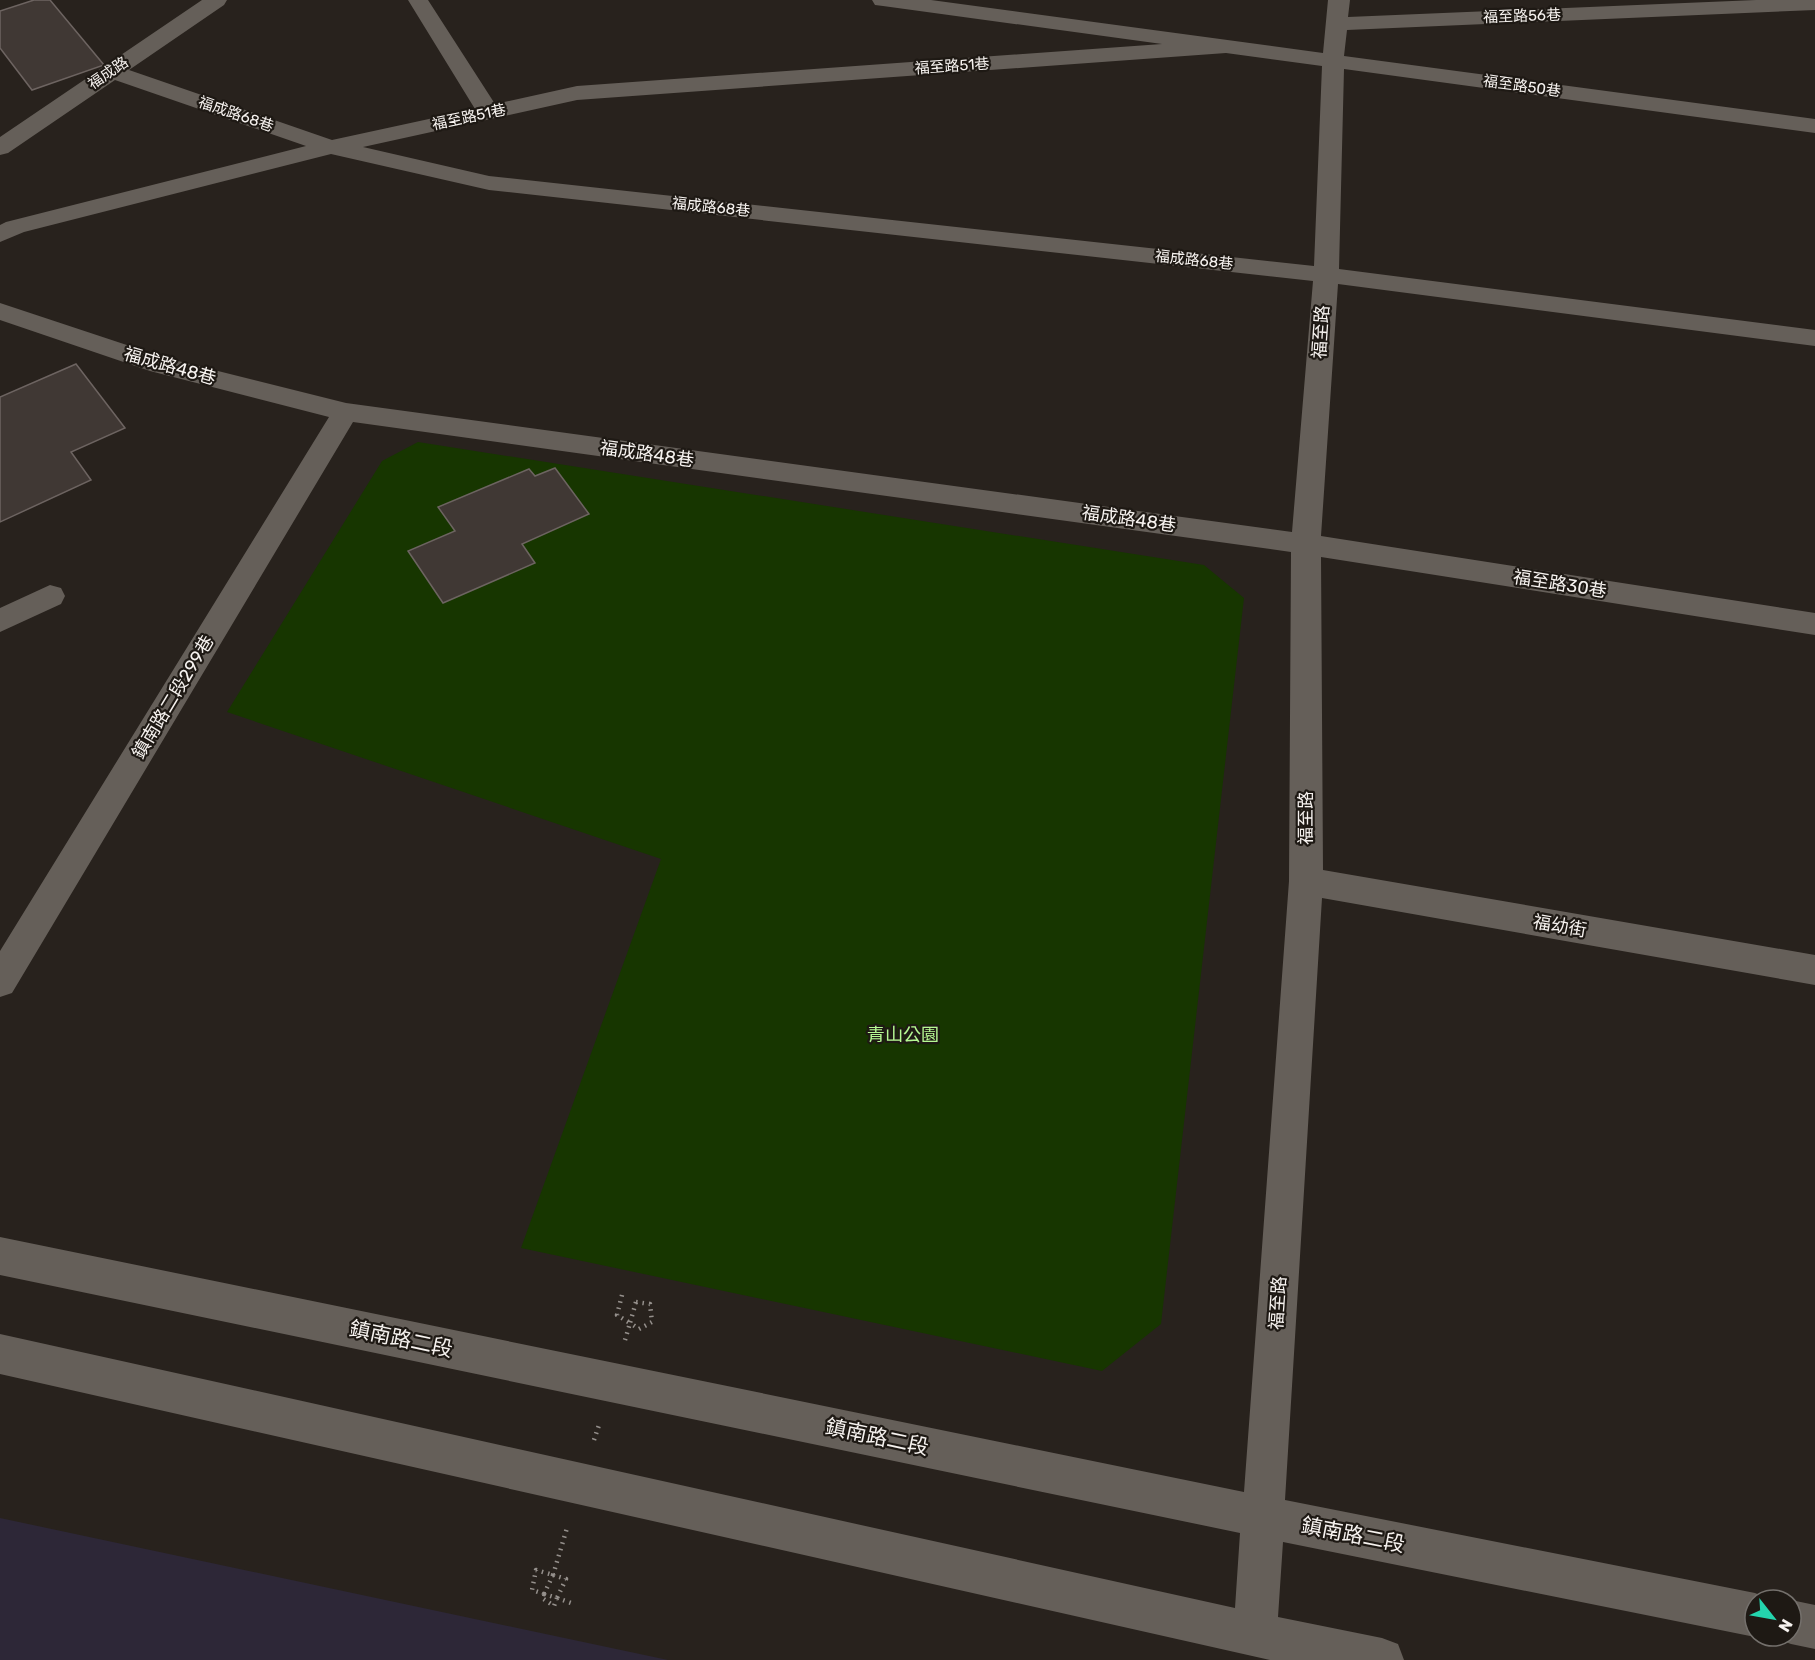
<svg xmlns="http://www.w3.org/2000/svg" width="1815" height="1660" viewBox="0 0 1815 1660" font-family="Rubik,'Noto Sans TC',sans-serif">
<rect width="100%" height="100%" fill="#28221d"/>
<path fill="#2d2737" d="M0,1518l668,142h-668z"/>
<path fill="#173600" d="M418,442l786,123 40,33 -83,726 -59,47 -581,-123 140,-389 -434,-147 155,-251z"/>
<path fill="#403834" stroke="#6d6461" stroke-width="1.5" d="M34,0h16l54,65 -72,25 -32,-42v-37z
M76,364l49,64 -54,24 20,28 -91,42v-125z
M555,468l34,46 -67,30 13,19 -92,40 -35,-52 47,-20 -17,-24 91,-38 6,7z"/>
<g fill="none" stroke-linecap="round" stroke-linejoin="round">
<path stroke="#95908c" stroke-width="4.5" stroke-dasharray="1.5 5" stroke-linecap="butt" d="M622,1295l-5,20 13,8
M636,1302l14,2 2,18 -13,7 -9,-6z
M625,1340l5,-17
M594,1440l5,-15
M553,1575l13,4 -9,19
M553,1575l14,-47
M544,1594l13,4
M544,1594l-2,4 12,8 3,-8
M544,1594l-12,-4 4,-20 17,5
M544,1594l9,-19
M557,1598l17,6"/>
<path fill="#655f59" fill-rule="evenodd" d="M202,0h25l-3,5 -95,65 203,70 143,-31 -67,-109h20l67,104 82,-18 585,-42 -279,-38 -8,-1 -3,-5h59l392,53 5,-53h22l-2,17 408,-17h59v10l-468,20 -3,26 471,63v14l-471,-64 -5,200 476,61v16l-477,-62 -17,252 494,77v22l-494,-78 2,313 492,85v30l-493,-87 -37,602 470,93 16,7h-16v36h2l-2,1 -472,-95 -5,75 104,21 16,6 6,16h-134l-1270,-286v-40l1235,274 5,-75 -1240,-258v-38l1244,255 45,-611 2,-329 -938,-130 -341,571 -12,4v-46l329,-534 -179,-46 -150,-51v-17l166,55 180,45 946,129 21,-251 -824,-91 -158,-36 -307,78 -24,10v-17l6,-3 300,-76 -191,-66 -107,73 -8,2v-18zM1226,53l96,13 -8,200 -825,-90 -126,-29 214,-47z
M50,585l11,3 4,8 -4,8 -61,28v-24z
M1791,1600l24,5v44l-24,-5 -16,-6 16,-2z"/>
</g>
<g text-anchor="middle" stroke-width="4.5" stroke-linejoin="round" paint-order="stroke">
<g font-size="15" fill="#f6f2ef" stroke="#1e1914">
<text transform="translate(1522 16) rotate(-2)" y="5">福至路56巷</text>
<text transform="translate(952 66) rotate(-4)" y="5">福至路51巷</text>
<text transform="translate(108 73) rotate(-34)" y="5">福成路</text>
<text transform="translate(1522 86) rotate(8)" y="5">福至路50巷</text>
<text transform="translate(236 114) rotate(19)" y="5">福成路68巷</text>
<text transform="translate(469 117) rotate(-12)" y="5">福至路51巷</text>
<text transform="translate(711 207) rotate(6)" y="5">福成路68巷</text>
<text transform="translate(1194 260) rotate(6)" y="5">福成路68巷</text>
</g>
<g font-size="18" fill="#f6f2ef" stroke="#1e1914">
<text transform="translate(1321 332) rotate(-86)" y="6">福至路</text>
<text transform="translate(170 366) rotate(16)" y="6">福成路48巷</text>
<text transform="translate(647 454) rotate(8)" y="6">福成路48巷</text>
<text transform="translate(1129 519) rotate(8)" y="6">福成路48巷</text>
<text transform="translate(1560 584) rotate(9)" y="6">福至路30巷</text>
<text transform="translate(173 697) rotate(-59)" y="6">鎮南路二段299巷</text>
<text transform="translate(1306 818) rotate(-90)" y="6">福至路</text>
<text transform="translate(1560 926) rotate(10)" y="6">福幼街</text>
<text transform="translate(1278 1303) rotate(-86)" y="6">福至路</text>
</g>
<g font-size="18" fill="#b6f893" stroke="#1e1914">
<text x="903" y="1041">青山公園</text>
</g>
<g font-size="21" fill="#f6f2ef" stroke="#1e1914">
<text transform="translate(401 1339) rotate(12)" y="7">鎮南路二段</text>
<text transform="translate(877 1437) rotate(12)" y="7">鎮南路二段</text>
<text transform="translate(1353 1535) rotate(11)" y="7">鎮南路二段</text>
</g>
</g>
<g transform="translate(1773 1618) rotate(121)"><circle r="28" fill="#1e1914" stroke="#74706c" stroke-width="1.5"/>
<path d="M0-4.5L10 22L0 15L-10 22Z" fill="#24d5ae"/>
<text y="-9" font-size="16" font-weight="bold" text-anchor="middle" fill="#f6f2ef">N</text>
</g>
</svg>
